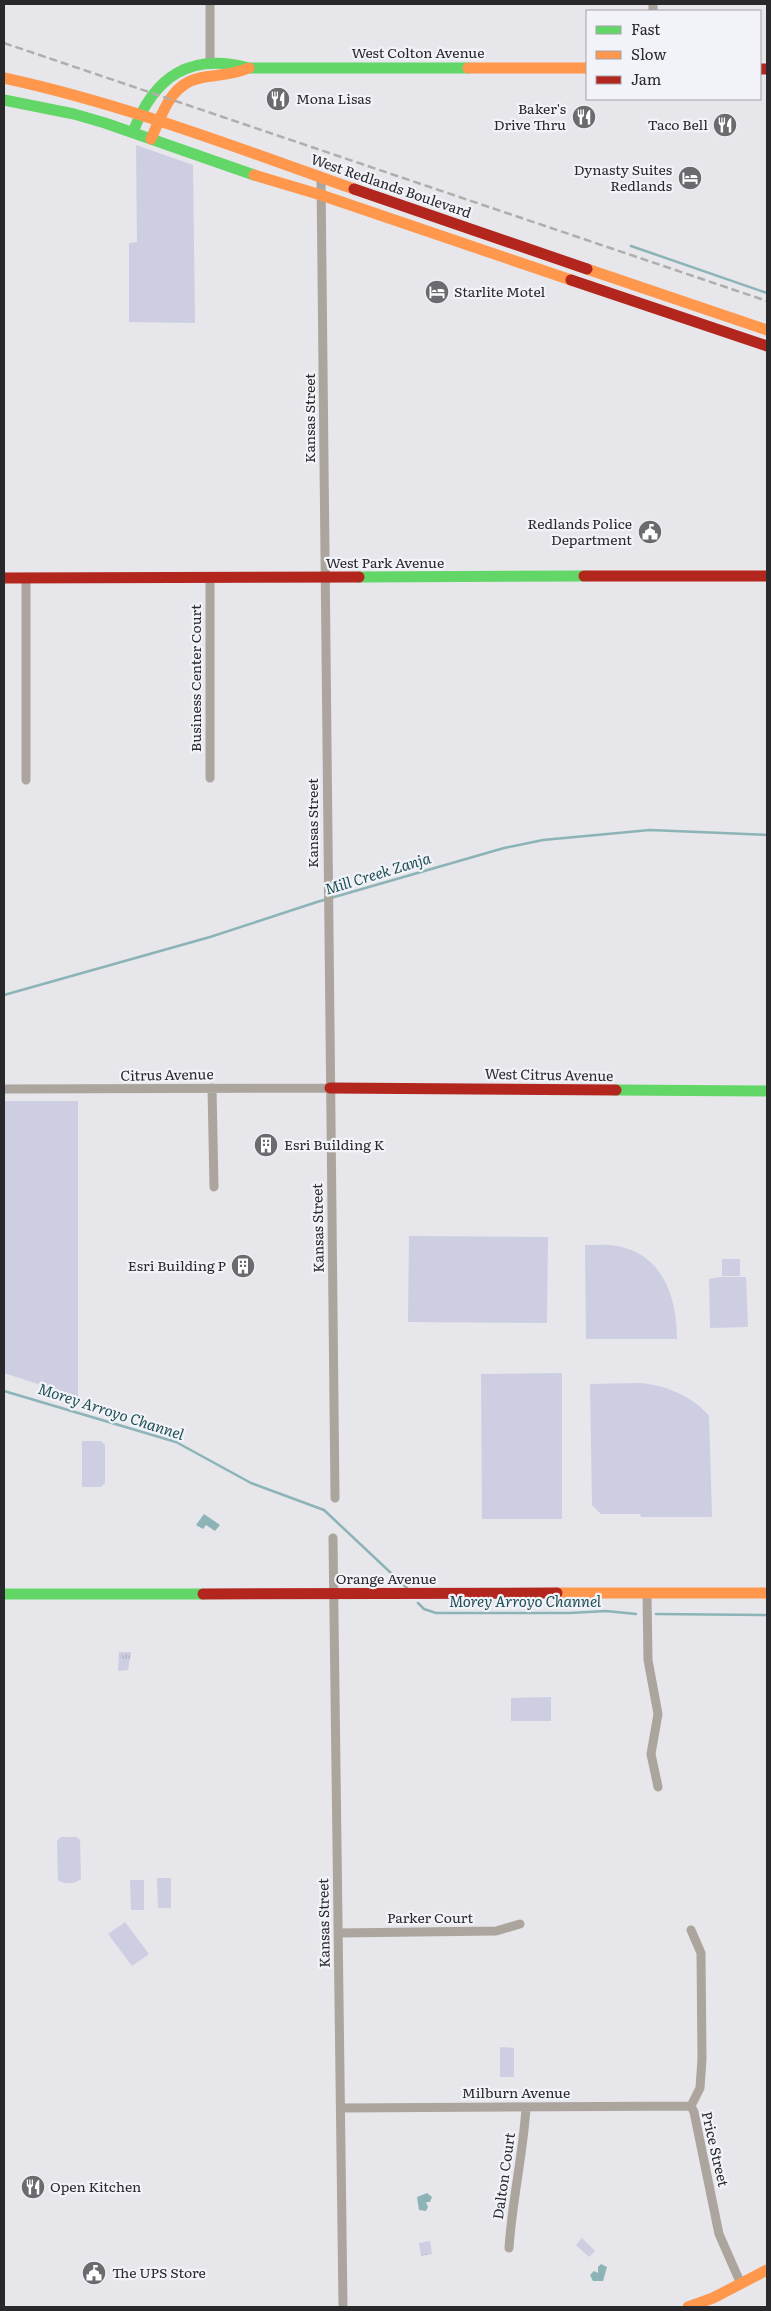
<svg xmlns="http://www.w3.org/2000/svg" width="771" height="2311" viewBox="0 0 771 2311" font-family="Literata,serif">
<defs>
<pattern id="park-tufts" width="24" height="20" patternUnits="userSpaceOnUse" patternTransform="scale(1.25)"><rect width="24" height="20" fill="#cdcee1"/><path d="M3 7l-1-3M5 7V3M7 7l1-3M15 17l-1-3M17 17v-4M19 17l1-3" fill="none" stroke="#b0b1c1"/></pattern>
</defs>
<rect width="100%" height="100%" fill="#e6e6eb"/>
<path fill="#cdcee1" d="M136,145l57,20 2,158 -66,-1v-79l8,-1z
M4,1101h74v296l-74,-24z
M409,1236l139,1 -1,86 -139,-1z
M585,1245c11,0 21,-1 32,1 46,8 60,52 60,93h-91z
M722,1259h18v17h-18z
M721,1277h25l2,50 -38,1 -1,-49z
M562,1373v146h-80l-1,-145z
M638,1383c25,1 55,13 71,33l3,101h-71l-1,-3h-39l-9,-9 -2,-121z
M82,1441h19l4,4v38l-4,4h-19z
M551,1697v24h-40v-23z
M61,1837h15l4,3 1,39c-6,5 -17,6 -23,1l-1,-39z
M157,1878h14v30h-13z
M130,1880h14v30h-13z
M125,1922l24,32 -17,12 -24,-32z
M500,2047l14,1v29h-14z
M582,2238l13,13 -6,6 -13,-12z"/>
<path fill="url(#park-tufts)" d="M119,1652h12l-3,18 -10,1z
M430,2241l2,13 -11,2 -2,-13z"/>
<path fill="#8cb3b6" d="M204,1514l16,11 -5,6 -9,-6 -3,4 -7,-4z
M427,2193l5,4 -2,5h-4l2,5 -2,4 -7,-1 -2,-13z
M601,2264l6,3 -4,14h-10l-3,-6 4,-4 4,2v-6z"/>
<g fill="none" stroke-linecap="round" stroke-linejoin="round">
<path stroke="#8cb3b6" stroke-width="2.5" d="M631,246l136,47
M4,995l206,-58 107,-35 187,-54 39,-8 107,-10 117,5
M4,1391l172,51 75,41 73,27 84,79
M418,1603l6,6 12,4h134l36,-2 30,3
M656,1614l111,1"/>
<path stroke="#aba59e" stroke-width="9" d="M210,4v58
M653,4v7
M321,178l14,1320
M26,578v202
M210,579v199
M212,1088l2,99
M4,1089l326,-1
M333,1538l10,769
M647,1594l1,66 10,54 -7,40 7,33
M338,1933l158,-2 24,-7
M691,2106l3,6 25,122 22,50
M691,2106l9,-18 2,-29 -1,-106 -10,-23
M341,2108l350,-2
M509,2248c3,-47 14,-93 17,-140"/>
<path stroke="#63d668" stroke-width="11" d="M4,100l70,14 31,9 149,52
M133,132c21,-55 56,-80 116,-64h219
M359,577l225,-1
M616,1090l151,1
M4,1594h199"/>
<path stroke="#ff974d" stroke-width="11" d="M468,68h119
M4,78c120,26 234,70 350,111
M151,139c11,-24 19,-55 49,-61 19,-4 29,-2 49,-10
M254,175l67,20 250,85
M587,269l180,61
M557,1593h210
M688,2307l25,-9 54,-28"/>
<path stroke="#b3261e" stroke-width="11" d="M760,69h7
M354,189l233,80
M571,280l196,66
M584,576h183
M4,578l355,-1
M330,1088l286,2
M203,1594l354,-1"/>
<path stroke="#b0adab" stroke-width="2.5" stroke-dasharray="8 4" stroke-linecap="butt" d="M4,43l763,258"/>
</g>
<defs>
<g id="restaurant-disc" transform="scale(1.25)"><circle r="9.5" fill="#6b6b6f" stroke="#f2f2f9"/><path d="M-5-6h1v4h1v-4h1v4h1v-4h1v5L-1.5 .5V6h-2V.5L-5-1ZM5-6V6H3V1.5H1.5Q1.5-4 5-6Z" fill="#fff"/></g>
<g id="hotel-disc" transform="scale(1.25)"><circle r="9.5" fill="#6b6b6f" stroke="#f2f2f9"/><path d="M-6-4.5h1.5V1H6V5H4.5V3h-9V5H-6ZM-4 0a1.8 1.8 0 1 1 3.6 0ZM.5 0V-2.5h3Q6-2.5 6 0Z" fill="#fff"/></g>
<g id="civic-disc" transform="scale(1.25)"><circle r="9.5" fill="#6b6b6f" stroke="#f2f2f9"/><path d="M-.6-6.5H3V-4.5H.6V-3L4-1V1h2V6H-6V1h2V-1L-.6-3ZM-1.2 2.5V6h2.4V2.5Z" fill="#fff"/></g>
<g id="building-disc" transform="scale(1.25)"><circle r="9.5" fill="#6b6b6f" stroke="#f2f2f9"/><path d="M-4-6H4V6H1V3H-1V6H-4ZM-2.5-4.3h1.7v1.8h-1.7ZM.8-4.3h1.7v1.8H.8ZM-2.5-1h1.7V.8h-1.7ZM.8-1h1.7V.8H.8Z" fill="#fff"/></g>
</defs>
<g fill-rule="evenodd">
<use href="#restaurant-disc" x="278" y="99"/>
<use href="#restaurant-disc" x="584" y="117"/>
<use href="#restaurant-disc" x="725" y="125"/>
<use href="#hotel-disc" x="690" y="178"/>
<use href="#hotel-disc" x="437" y="292"/>
<use href="#civic-disc" x="650" y="532"/>
<use href="#building-disc" x="266" y="1145"/>
<use href="#building-disc" x="243" y="1266"/>
<use href="#restaurant-disc" x="33" y="2187"/>
<use href="#civic-disc" x="94" y="2273"/>
</g>
<g text-anchor="middle" stroke-width="4.5" stroke-linejoin="round" paint-order="stroke">
<g font-size="14" fill="#29292c" stroke="#f2f2f9">
<text x="418" y="58">West Colton Avenue</text>
<text transform="translate(391 186) rotate(19)" y="5">West Redlands Boulevard</text>
<text transform="translate(310 418) rotate(-90)" y="5">Kansas Street</text>
<text x="385" y="568">West Park Avenue</text>
<text transform="translate(196 678) rotate(-90)" y="5">Business Center Court</text>
<text transform="translate(313 823) rotate(-90)" y="5">Kansas Street</text>
<text transform="translate(167 1075) rotate(-1)" y="5">Citrus Avenue</text>
<text transform="translate(549 1075) rotate(1)" y="5">West Citrus Avenue</text>
<text transform="translate(318 1228) rotate(-91)" y="5">Kansas Street</text>
<text x="386" y="1584">Orange Avenue</text>
<text x="430" y="1923">Parker Court</text>
<text transform="translate(324 1923) rotate(-91)" y="5">Kansas Street</text>
<text x="516" y="2098">Milburn Avenue</text>
<text transform="translate(715 2149) rotate(77)" y="5">Price Street</text>
<text transform="translate(504 2176) rotate(-82)" y="5">Dalton Court</text>
</g>
<g font-size="14" fill="#29292c" stroke="#f2f2f9" text-anchor="start">
<text x="296" y="104">Mona Lisas</text>
<text x="566" y="114" text-anchor="end">Baker's<tspan x="566" dy="16">Drive Thru</tspan></text>
<text x="708" y="130" text-anchor="end">Taco Bell</text>
<text x="672" y="175" text-anchor="end">Dynasty Suites<tspan x="672" dy="16">Redlands</tspan></text>
<text x="454" y="297">Starlite Motel</text>
<text x="632" y="529" text-anchor="end">Redlands Police<tspan x="632" dy="16">Department</tspan></text>
<text x="284" y="1150">Esri Building K</text>
<text x="226" y="1271" text-anchor="end">Esri Building P</text>
<text x="50" y="2192">Open Kitchen</text>
<text x="112" y="2278">The UPS Store</text>
</g>
<g font-size="15" font-style="italic" fill="#1f5053" stroke="#f2f2f9">
<text transform="translate(378 874) rotate(-17)" y="5">Mill Creek Zanja</text>
<text transform="translate(111 1412) rotate(18)" y="5">Morey Arroyo Channel</text>
<text x="525" y="1607">Morey Arroyo Channel</text>
</g>
</g>
<rect width="771" height="2311" fill="none" stroke="#29292c" stroke-width="10"/>
<rect x="586" y="10" width="175" height="90" fill="#f2f2f9" stroke="#a2a2a7"/>
<rect x="596" y="26" width="25" height="8" fill="#63d668" stroke="#a2a2a7"/>
<text x="631" y="35" font-size="15" fill="#29292c">Fast</text>
<rect x="596" y="51" width="25" height="8" fill="#ff974d" stroke="#a2a2a7"/>
<text x="631" y="60" font-size="15" fill="#29292c">Slow</text>
<rect x="596" y="76" width="25" height="8" fill="#b3261e" stroke="#a2a2a7"/>
<text x="631" y="85" font-size="15" fill="#29292c">Jam</text>
</svg>
